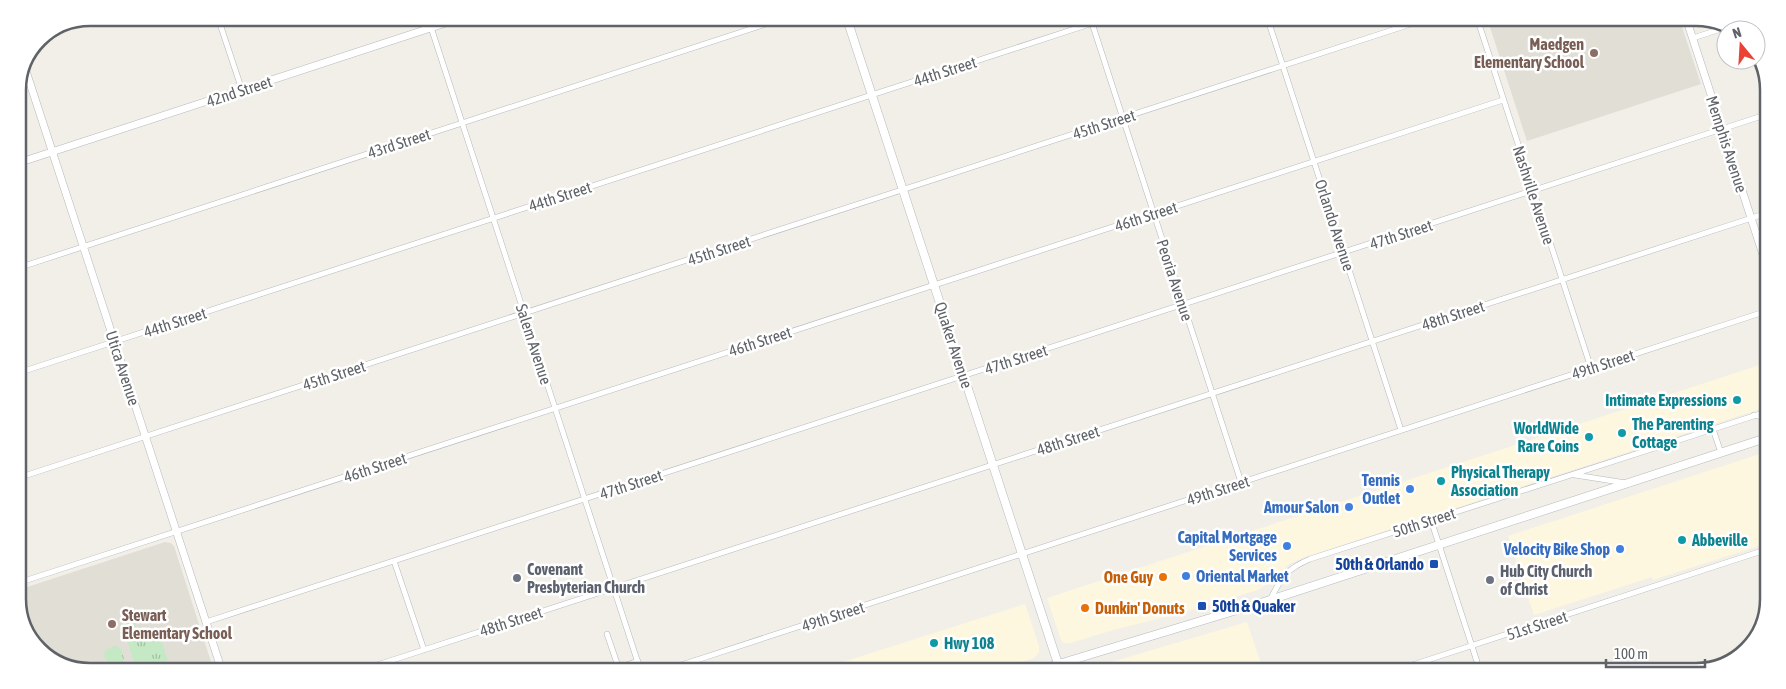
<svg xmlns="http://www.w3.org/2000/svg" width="1786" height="689" viewBox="0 0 1786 689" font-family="'Asap Condensed',sans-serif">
<defs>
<pattern id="grass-tufts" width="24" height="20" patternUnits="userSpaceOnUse" patternTransform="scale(1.25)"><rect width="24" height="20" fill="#c5e8c5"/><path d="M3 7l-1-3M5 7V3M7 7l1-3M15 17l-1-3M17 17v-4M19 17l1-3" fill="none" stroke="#a3c0a4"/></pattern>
</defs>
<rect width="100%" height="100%" fill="#f1efe8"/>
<path fill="#fef7e0" d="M1766,363v44l-464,151 -13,6 -16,16 -15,10 -73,22 -68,17 -47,14h-6l-3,-3 -14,-42z
M1766,452l-1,92 -112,36 -1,-3 -118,38 -26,-79z
M1025,604l14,42v7l-5,5 -37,12 -176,-1z
M1247,622l16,48h-179z"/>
<path fill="#e1ded6" d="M1488,21h192l21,63 -174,57z
M165,542l6,1 3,3 39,122h-147l-34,-25 -14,-39v-14z"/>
<path fill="url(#grass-tufts)" d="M134,621l4,11 -14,4 -3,-11z
M158,630l10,31 -21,7h-11l-9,-28z
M117,645l5,6 4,17h-15l-7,-12 1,-6z"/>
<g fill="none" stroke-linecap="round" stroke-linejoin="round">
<g stroke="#b5b8bc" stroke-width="6">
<path id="minor" d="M218,18l24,72
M428,18l212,651
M1091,20l150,462
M1268,20l133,410
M1478,21l113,347
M1693,38l34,-11
M18,268l763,-249
M18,373l1084,-353
M1754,415l12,3
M1713,429l8,24
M1575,475l51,8
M18,478l1402,-457
M1431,520l49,151
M394,561l30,89
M18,583l1485,-483
M1270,600c11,-22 16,-31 40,-41l456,-147
M206,622l1562,-508
M607,634l12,35
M368,668l1399,-455
M618,668l20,-7
M669,669l1098,-358
M1394,671l371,-121
M1690,671l49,-15"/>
</g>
<g stroke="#b5b8bc" stroke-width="8">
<path id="tertiary" d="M1687,21l80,246
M25,68l196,600
M18,163l443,-145"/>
</g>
<g stroke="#b6babf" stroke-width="9">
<path id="secondary" d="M847,19l213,651
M1039,670l231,-70 496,-162"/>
</g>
<use href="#minor" stroke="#fff" stroke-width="5"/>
<use href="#tertiary" stroke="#fff" stroke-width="7"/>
<use href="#secondary" stroke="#fff" stroke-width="8"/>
</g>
<g fill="#8d6e63" stroke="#fff" stroke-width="2">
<circle cx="1594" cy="53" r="5"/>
<circle cx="112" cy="624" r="5"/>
</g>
<g fill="#0f9aa8" stroke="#fff" stroke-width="2">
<circle cx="1737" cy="400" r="5"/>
<circle cx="1622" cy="433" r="5"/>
<circle cx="1589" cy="437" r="5"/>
<circle cx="1441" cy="481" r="5"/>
<circle cx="1682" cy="540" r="5"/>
<circle cx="934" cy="643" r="5"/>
</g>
<g fill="#3f7fe0" stroke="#fff" stroke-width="2">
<circle cx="1410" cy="489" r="5"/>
<circle cx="1349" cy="507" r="5"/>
<circle cx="1287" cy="546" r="5"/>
<circle cx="1620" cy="549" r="5"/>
<circle cx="1186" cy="576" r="5"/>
</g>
<g fill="#1a4fb4" stroke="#fff" stroke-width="2">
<rect x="1429" y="559" width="10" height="10" rx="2.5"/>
<rect x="1197" y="601" width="10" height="10" rx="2.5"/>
</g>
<g fill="#e8710a" stroke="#fff" stroke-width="2">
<circle cx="1163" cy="577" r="5"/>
<circle cx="1085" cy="608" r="5"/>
</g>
<g fill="#6b7280" stroke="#fff" stroke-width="2">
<circle cx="517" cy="578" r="5"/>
<circle cx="1490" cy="580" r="5"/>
</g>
<g text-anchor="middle" stroke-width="5" stroke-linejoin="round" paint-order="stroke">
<g font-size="16" font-weight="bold" fill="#785e54" stroke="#fff" text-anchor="end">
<text x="1584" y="50">Maedgen<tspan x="1584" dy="18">Elementary School</tspan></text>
<text x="122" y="621" text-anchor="start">Stewart<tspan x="122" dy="18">Elementary School</tspan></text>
</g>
<g font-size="16" fill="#5f6368" stroke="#fff">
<text transform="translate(945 71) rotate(-18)" y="6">44th Street</text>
<text transform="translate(239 91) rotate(-18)" y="6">42nd Street</text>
<text transform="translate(1104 124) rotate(-18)" y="6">45th Street</text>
<text transform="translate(399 143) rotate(-18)" y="6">43rd Street</text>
<text transform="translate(1727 144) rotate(72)" y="6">Memphis Avenue</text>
<text transform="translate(1534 195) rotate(72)" y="6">Nashville Avenue</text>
<text transform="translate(560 196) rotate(-18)" y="6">44th Street</text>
<text transform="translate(1146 216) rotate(-18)" y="6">46th Street</text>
<text transform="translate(1335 225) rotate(72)" y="6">Orlando Avenue</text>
<text transform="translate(1401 234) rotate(-18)" y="6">47th Street</text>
<text transform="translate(719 250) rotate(-18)" y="6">45th Street</text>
<text transform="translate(1175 280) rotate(72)" y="6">Peoria Avenue</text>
<text transform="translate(1453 315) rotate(-18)" y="6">48th Street</text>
<text transform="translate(175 322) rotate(-18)" y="6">44th Street</text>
<text transform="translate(760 341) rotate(-18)" y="6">46th Street</text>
<text transform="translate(534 344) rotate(72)" y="6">Salem Avenue</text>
<text transform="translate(954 345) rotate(72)" y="6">Quaker Avenue</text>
<text transform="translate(1016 359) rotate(-18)" y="6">47th Street</text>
<text transform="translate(1603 364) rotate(-18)" y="6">49th Street</text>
<text transform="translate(123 368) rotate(72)" y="6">Utica Avenue</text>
<text transform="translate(334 375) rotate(-18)" y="6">45th Street</text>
<text transform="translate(1068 440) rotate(-18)" y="6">48th Street</text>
<text transform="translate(375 467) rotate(-18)" y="6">46th Street</text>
<text transform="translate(631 484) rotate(-18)" y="6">47th Street</text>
<text transform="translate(1218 490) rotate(-18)" y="6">49th Street</text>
<text transform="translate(1424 522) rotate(-18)" y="6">50th Street</text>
<text transform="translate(833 616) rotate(-18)" y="6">49th Street</text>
<text transform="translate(511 621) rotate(-18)" y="6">48th Street</text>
<text transform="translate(1537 625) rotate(-18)" y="6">51st Street</text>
</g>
<g font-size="16" font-weight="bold" fill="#0d838f" stroke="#fff" text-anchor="start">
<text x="1727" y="406" text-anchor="end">Intimate Expressions</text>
<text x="1632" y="430">The Parenting<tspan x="1632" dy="18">Cottage</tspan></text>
<text x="1579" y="434" text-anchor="end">WorldWide<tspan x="1579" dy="18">Rare Coins</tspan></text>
<text x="1451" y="478">Physical Therapy<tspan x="1451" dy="18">Association</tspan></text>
<text x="1692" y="546">Abbeville</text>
<text x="944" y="649">Hwy 108</text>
</g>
<g font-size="16" font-weight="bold" fill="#366cbe" stroke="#fff" text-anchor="end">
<text x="1400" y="486">Tennis<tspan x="1400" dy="18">Outlet</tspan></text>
<text x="1339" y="513">Amour Salon</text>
<text x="1277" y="543">Capital Mortgage<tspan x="1277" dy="18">Services</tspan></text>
<text x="1610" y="555">Velocity Bike Shop</text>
<text x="1196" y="582" text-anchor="start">Oriental Market</text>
</g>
<g font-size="16" font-weight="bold" fill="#164399" stroke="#fff" text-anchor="end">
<text x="1424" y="570">50th &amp; Orlando</text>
<text x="1212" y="612" text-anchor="start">50th &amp; Quaker</text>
</g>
<g font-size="16" font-weight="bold" fill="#5b616d" stroke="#fff" text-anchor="start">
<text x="527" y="575">Covenant<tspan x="527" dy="18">Presbyterian Church</tspan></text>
<text x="1500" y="577">Hub City Church<tspan x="1500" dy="18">of Christ</tspan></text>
</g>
<g font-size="16" font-weight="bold" fill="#c56008" stroke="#fff" text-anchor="end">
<text x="1153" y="583">One Guy</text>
<text x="1095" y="614" text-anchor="start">Dunkin' Donuts</text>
</g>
</g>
<path d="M0 0H1786V689H0ZM90 26H1696A64 64 0 0 1 1760 90V599A64 64 0 0 1 1696 663H90A64 64 0 0 1 26 599V90A64 64 0 0 1 90 26Z" fill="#fff" fill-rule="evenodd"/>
<path fill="none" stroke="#5f6368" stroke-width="2.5" d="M90 26H1696A64 64 0 0 1 1760 90V599A64 64 0 0 1 1696 663H90A64 64 0 0 1 26 599V90A64 64 0 0 1 90 26Z"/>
<g transform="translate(1741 45) rotate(342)"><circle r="24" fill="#ffffff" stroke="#bfc1c3"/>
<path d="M0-4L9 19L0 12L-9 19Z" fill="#ea4335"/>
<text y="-8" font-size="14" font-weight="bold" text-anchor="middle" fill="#5f6368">N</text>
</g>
<path d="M1606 659v8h99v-8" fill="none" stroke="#5f6368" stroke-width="2.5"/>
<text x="1614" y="659" font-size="15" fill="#5f6368" stroke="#ffffff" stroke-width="4" paint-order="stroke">100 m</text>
</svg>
